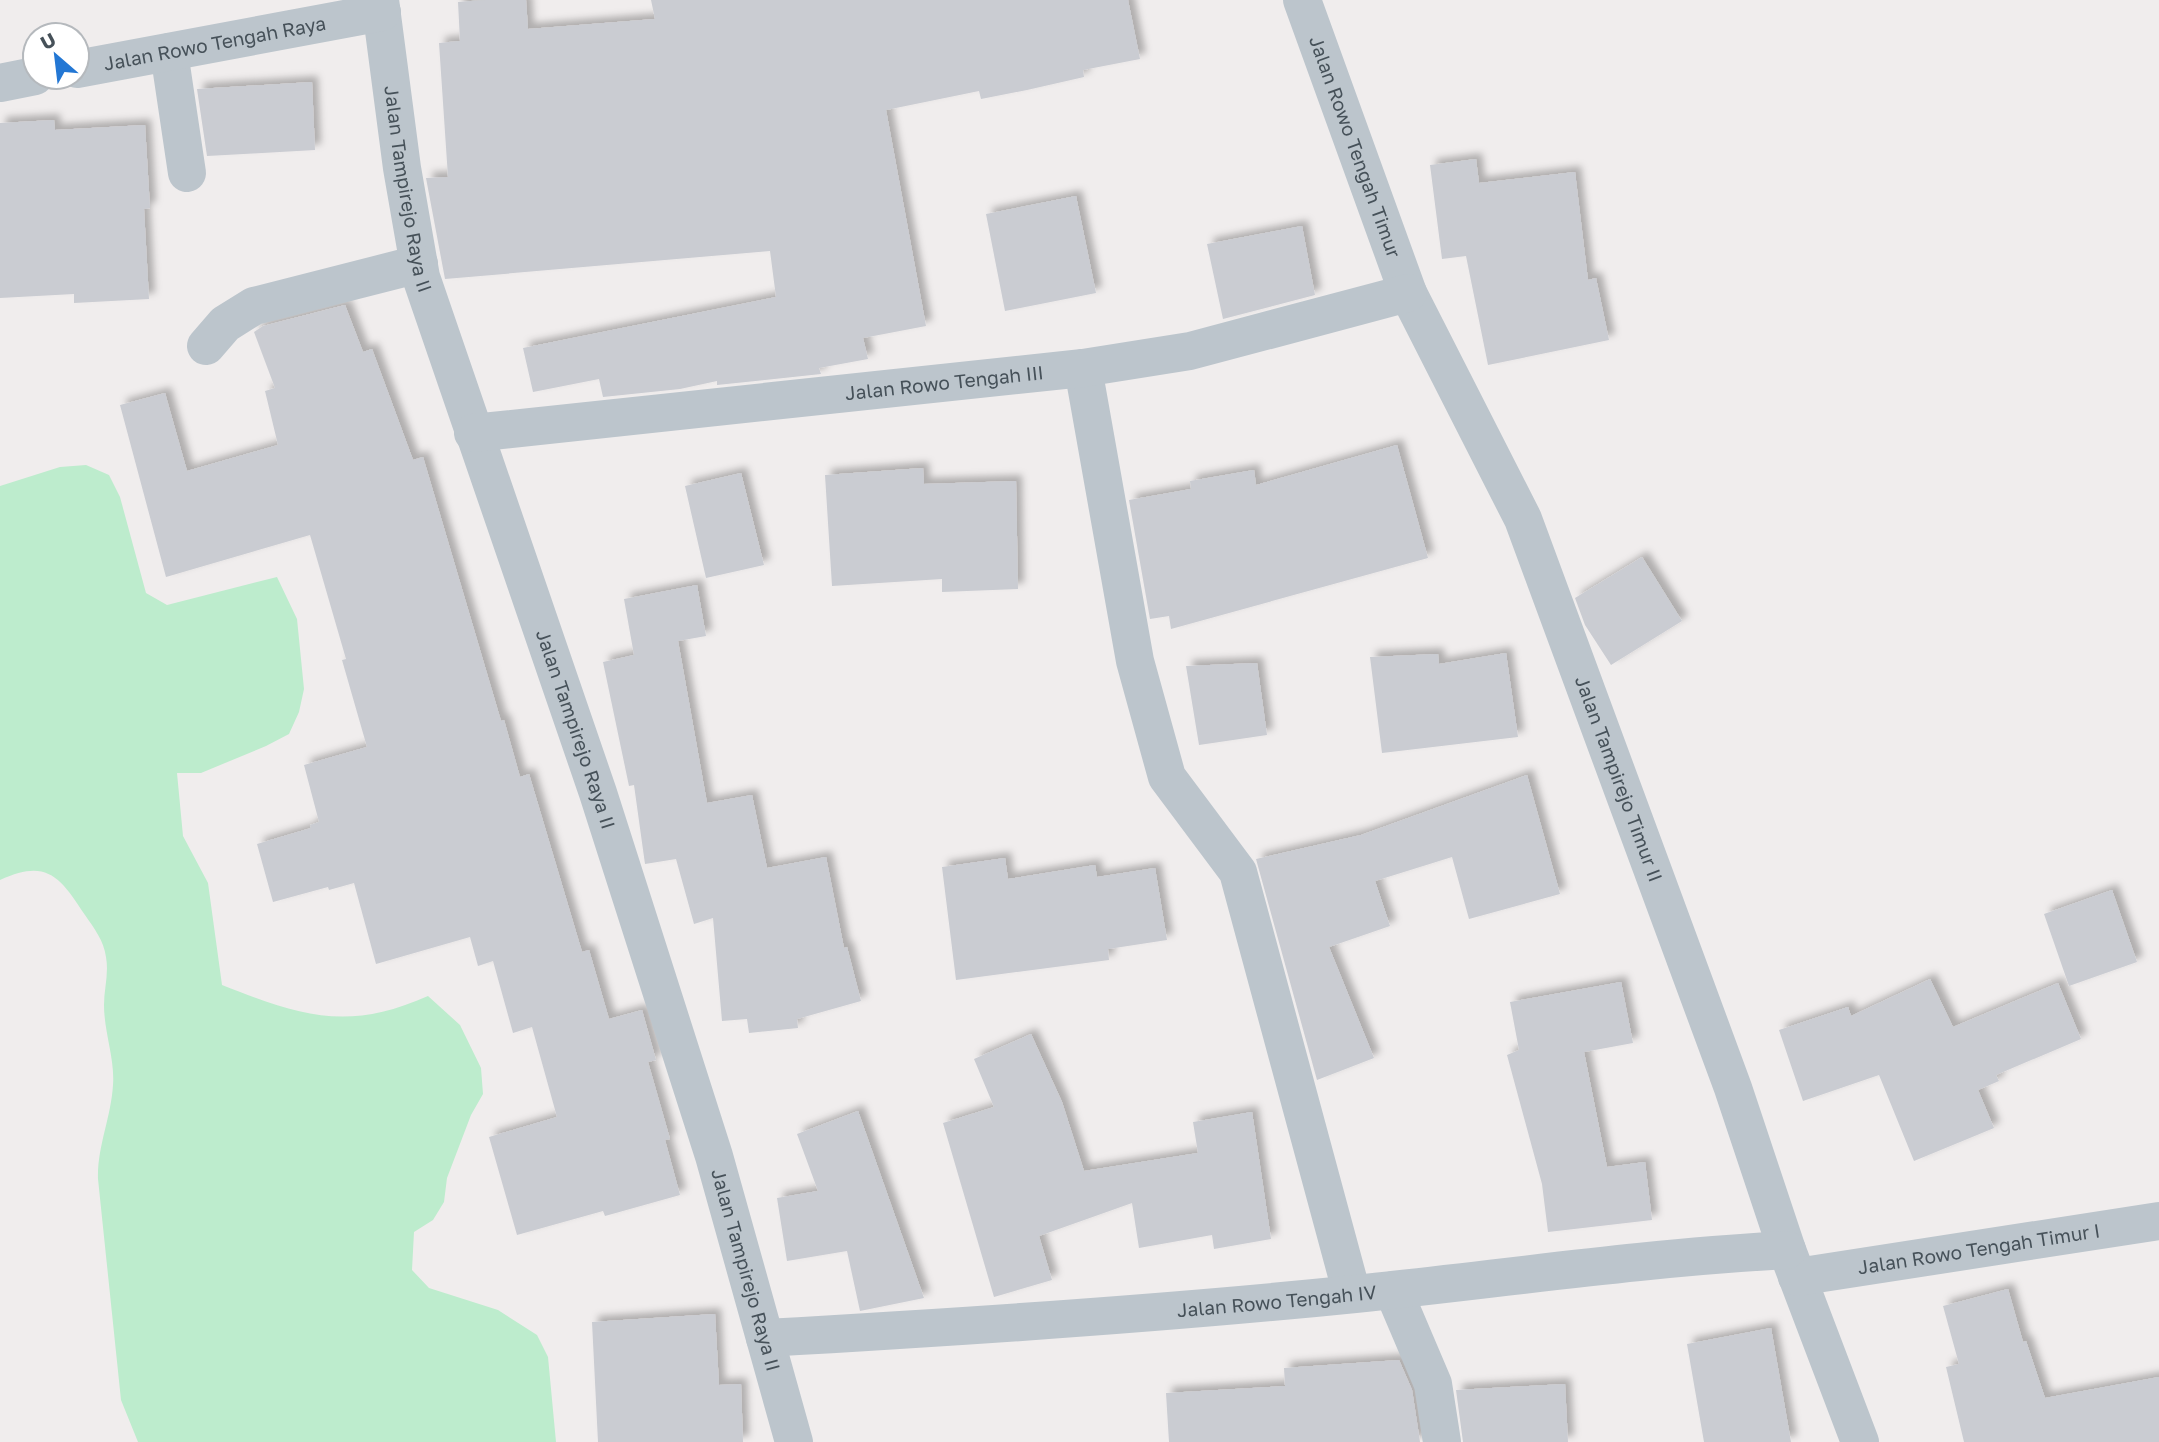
<svg xmlns="http://www.w3.org/2000/svg" width="2159" height="1442" viewBox="0 0 2159 1442" font-family="'Golos Text',sans-serif">
<defs>
<filter id="shadow"><feDropShadow dx="6" dy="-6" stdDeviation="3.5" flood-color="#0004"/></filter>
</defs>
<rect width="100%" height="100%" fill="#f0eded"/>
<path fill="#bdeccd" d="M86,465l23,10 11,22 26,96 21,12 110,-28 20,42 7,70 -5,23 -10,22 -23,12 -65,27h-24l6,63 25,47 14,102c79,31 125,47 206,11l32,29 21,43 2,26 -12,21 -24,63 -3,24 -11,18 -19,12 -2,38 17,18 69,22 39,25 11,22 8,85h-418l-17,-42 -23,-221c-1,-32 13,-61 15,-94 2,-26 -9,-53 -9,-80 0,-16 5,-31 2,-48 -2,-16 -12,-29 -21,-42 -25,-38 -38,-57 -85,-35v-394l60,-19z"/>
<path fill="#caccd2" filter="url(#shadow)" d="M485,0h41l2,29 127,-10 -4,-19h477l12,59 -57,11 1,7 -57,13 -46,9 -2,-8 -93,19 40,216 -63,12 5,21 -49,9 2,6 -104,11v-4l-37,8 -77,8 -4,-18 -66,13 -10,-44 253,-51 -6,-46 -325,28 -19,-101 22,-1 -9,-134 21,-2 -2,-39z
M312,82l3,68 -108,6 -10,-67z
M54,120l1,10 90,-5 5,83 -6,1 5,90 -75,4v-9l-74,4v-175z
M1476,159l3,24 96,-11 13,108 8,-2 13,62 -121,25 -22,-109 -24,3 -12,-94z
M1076,196l20,97 -91,18 -19,-97z
M1302,226l13,69 -92,24 -16,-75z
M345,305l18,47 9,-3 41,111 10,-3 78,264 3,-1 16,57 9,-3 53,178 7,-2 20,69 33,-9 14,50 -8,2 22,77 -5,1 15,55 -75,21 -2,-5 -86,24 -28,-98 68,-20 -25,-90 -19,6 -20,-72 -15,5 -8,-29 -94,27 -22,-81 -25,7 -1,-3 -55,15 -16,-58 54,-16 -1,-3 9,-3 -15,-57 63,-18 -25,-87 4,-1 -36,-124 -144,42 -46,-172 45,-12 22,78 91,-26 -13,-54 10,-3 -21,-56 9,-6z
M1397,445l31,113 -257,71 -2,-13 -19,3 -21,-119 62,-11 -1,-8 64,-11 2,15z
M923,468l1,16 92,-3 2,108 -76,3v-13l-110,7 -7,-111z
M741,473l23,92 -58,13 -21,-92z
M1642,557l40,64 -71,44 -26,-40 -10,-27z
M697,585l9,51 -28,5 29,162 45,-8 15,73 59,-11 18,91 3,-1 14,54 -64,18 1,9 -49,5 -2,-14 -25,2 -9,-103 -19,6 -18,-65 -31,5 -11,-79 -5,1 -26,-124 31,-7 -10,-56z
M1506,653l12,84 -136,16 -12,-96 68,-3 1,10z
M1257,663l10,72 -68,10 -13,-79z
M1527,775l33,119 -91,25 -17,-62 -77,24 15,45 -61,21 45,111 -57,22 -61,-221 105,-24z
M1005,858l3,21 87,-14 2,12 58,-9 12,72 -59,9 1,11 -153,20 -14,-113z
M2112,890l25,72 -68,24 -25,-72z
M1930,979l23,48 105,-44 23,56 -85,36 3,6 -21,9 16,38 -80,33 -35,-86 -76,26 -24,-71 69,-23 3,9z
M1621,982l12,61 -49,9 23,115 38,-5 7,58 -104,12 -6,-48 -35,-129 12,-5 -9,-48z
M1031,1034l31,68 22,69 114,-18 -5,-31 59,-10 19,127 -57,10 -2,-14 -73,13 -7,-45 -93,33 13,44 -58,17 -51,-174 51,-16 -20,-48z
M858,1111l66,187 -64,13 -13,-60 -60,10 -10,-63 41,-7 -21,-57z
M2008,1289l15,53 3,-1 19,57 114,-21v65h-195l-18,-75 13,-3 -16,-58z
M715,1314l4,71 22,-1 2,58h-145l-6,-120z
M1771,1328l20,114h-87l-17,-98z
M1399,1360l13,30 8,52h-251l-3,-49 119,-7 -1,-18z
M1565,1384l3,58h-105l-7,-52z"/>
<g fill="none" stroke-linecap="round" stroke-linejoin="round">
<g stroke="#bcc5cc" stroke-width="38">
<path id="s1" d="M380,0l22,168 19,109 177,516 116,363 80,286"/>
<path id="s2" d="M1302,0l106,293 115,226 210,569 54,162 73,192"/>
<path d="M169,52l18,121"/>
<path id="s3" d="M77,69l305,-57"/>
<path d="M0,83l35,-7"/>
<path d="M206,346l19,-22 29,-18 165,-42"/>
<path d="M1083,368l52,293 32,116 71,95 114,422"/>
<path id="s4" d="M473,433l610,-65 107,-17 218,-58"/>
<path id="s5" d="M1797,1277l362,-56"/>
<path d="M1393,1290l40,94 9,58"/>
<path id="s6" d="M765,1338c197,-11 394,-24 590,-44 144,-15 287,-36 432,-44"/>
</g>
</g>
<g text-anchor="middle" stroke-width="6" stroke-linejoin="round" paint-order="stroke">
<g font-size="19" fill="#465159" stroke="#fff">
<text dy="7" stroke="none"><textPath href="#s3" startOffset="140">Jalan Rowo Tengah Raya</textPath></text>
<text dy="7" stroke="none"><textPath href="#s2" startOffset="156">Jalan Rowo Tengah Timur</textPath></text>
<text dy="7" stroke="none"><textPath href="#s1" startOffset="191">Jalan Tampirejo Raya II</textPath></text>
<text dy="7" stroke="none"><textPath href="#s4" startOffset="474">Jalan Rowo Tengah III</textPath></text>
<text dy="7" stroke="none"><textPath href="#s1" startOffset="758">Jalan Tampirejo Raya II</textPath></text>
<text dy="7" stroke="none"><textPath href="#s2" startOffset="842">Jalan Tampirejo Timur II</textPath></text>
<text dy="7" stroke="none"><textPath href="#s5" startOffset="184">Jalan Rowo Tengah Timur I</textPath></text>
<text dy="7" stroke="none"><textPath href="#s1" startOffset="1325">Jalan Tampirejo Raya II</textPath></text>
<text dy="7" stroke="none"><textPath href="#s6" startOffset="513">Jalan Rowo Tengah IV</textPath></text>
</g>
</g>
<g transform="translate(56 56) rotate(332)"><circle r="33" fill="#ffffff" stroke="#b5b9bd" stroke-width="2"/>
<path d="M0-5L12 26L0 18L-12 26Z" fill="#2377d4"/>
<text y="-10" font-size="19" font-weight="bold" text-anchor="middle" fill="#465159">U</text>
</g>
</svg>
